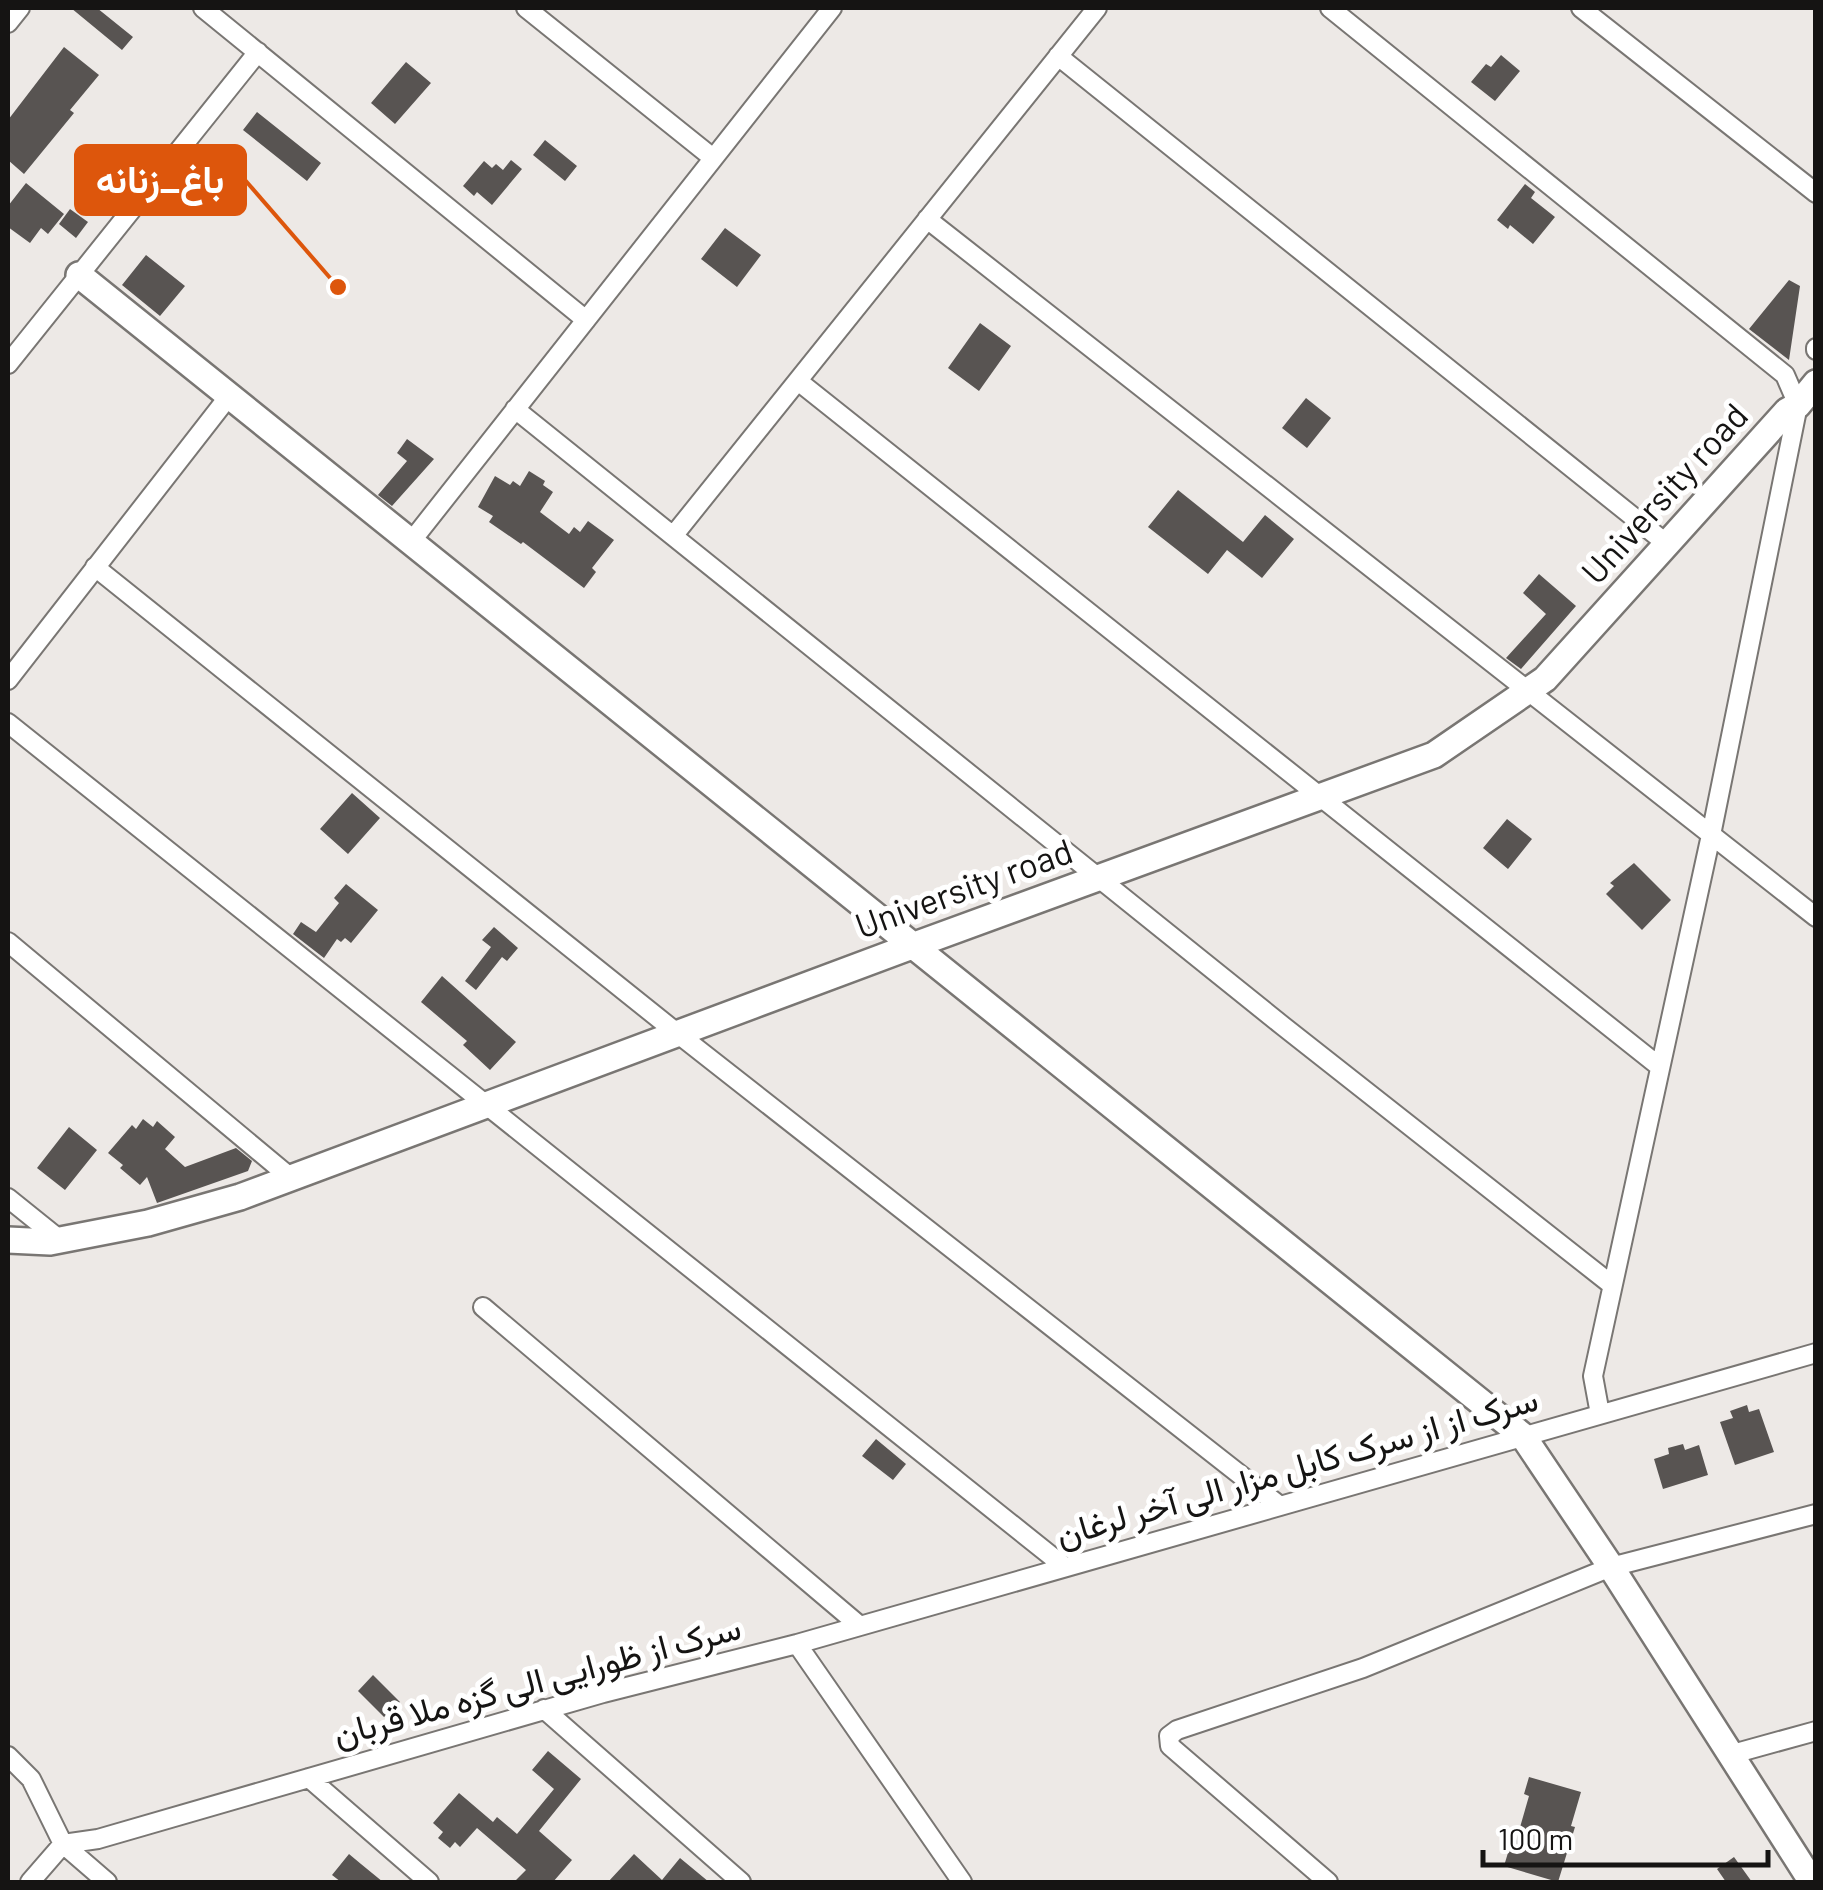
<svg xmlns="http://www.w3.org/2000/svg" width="1823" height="1890" viewBox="0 0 1823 1890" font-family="Barlow,Vazirmatn,sans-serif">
<rect width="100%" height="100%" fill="#ede9e6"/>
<path fill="#585452" d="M71,8h26l36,29 -11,13z
M64,47l35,28 -29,35 4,3 -50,61 -16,-14v-40z
M1501,55l19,16 -25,30 -24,-19 15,-18 5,3z
M406,62l25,21 -36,41 -24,-21z
M257,112l64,51 -14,18 -64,-51z
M545,140l32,26 -12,15 -32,-26z
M511,160l11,9 -30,36 -15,-13 -3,4 -11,-10 21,-25 8,7 4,-4 7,6z
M26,183l38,31 -16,20 -7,-6 -11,15 -22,-16v-21z
M1525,184l10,8 -4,6 24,19 -22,27 -23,-19 -2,4 -11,-9z
M70,209l18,13 -12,16 -17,-14z
M725,228l36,27 -24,32 -36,-28z
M146,255l39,31 -25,30 -38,-31z
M1789,280l11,6 -11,74 -40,-31z
M980,323l31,23 -32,45 -31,-23z
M1306,398l25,20 -24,30 -25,-20z
M407,439l27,20 -42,47 -14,-11 29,-34 -10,-8z
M529,471l16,10 -2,4 10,7 -13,20 29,22 5,-7 6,5 8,-11 26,19 -22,28 4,4 -12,16 -61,-46 -2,2 -32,-22 4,-6 -15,-9 17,-31 15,9 3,-4 7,5z
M1178,490l65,52 22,-27 29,24 -32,39 -35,-28 -19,24 -60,-47z
M1539,574l37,32 -55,63 -15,-11 40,-44 -23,-21z
M352,793l28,25 -32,36 -28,-25z
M1507,819l25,20 -24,30 -25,-21z
M1634,863l37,37 -29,30 -36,-36 8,-8 -4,-3z
M346,884l32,26 -27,33 -6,-5 -4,4 -4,-3 -13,19 -31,-24 8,-12 15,10 23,-29 -5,-5z
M494,927l24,21 -11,13 -5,-4 -26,33 -11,-9 26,-34 -9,-7z
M442,976l74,66 -26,28 -27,-25 4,-4 -46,-39z
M143,1119l10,8 4,-6 18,16 -10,12 20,18 51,-19 16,13 -4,10 -91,32 -10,-26 -7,8 -20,-17 3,-3 -15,-12 24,-28 4,4z
M69,1127l28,23 -32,40 -28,-22z
M1747,1405l2,7 10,-3 15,43 -39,13 -15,-43 13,-4 -3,-7z
M876,1439l30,25 -13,16 -31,-24z
M1683,1444l2,6 14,-5 9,30 -45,14 -9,-30 15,-5 -1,-6z
M373,1675l27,27 -16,15 -26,-26z
M548,1751l33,28 -42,52 33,29 -19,22h-39l12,-12 -49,-42 -17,19 -5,-5 -5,6 -12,-10 5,-6 -10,-9 26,-30 34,29 4,-5 20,17 37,-45 -22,-19z
M1529,1777l52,15 -10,34 4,1 -17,55 -54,-16 6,-20 4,2 15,-52 -5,-2z
M349,1854l12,10 22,18h-42l-9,-7z
M634,1854l28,26 18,-22 29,24h-101z
M1734,1857l18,25h-26l-9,-13z"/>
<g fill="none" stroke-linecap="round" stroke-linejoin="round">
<g stroke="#797673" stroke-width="22">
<path id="street" d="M203,8l383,312
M526,8l187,150
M1330,8l455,367 13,30 -87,430 -118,541 7,38
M1581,8l235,185
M8,23l12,-15
M1058,56l609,488
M927,219l889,698
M1816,348v2
M8,364l250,-312
M798,381l862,686
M515,409l768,617 329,259
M673,536l424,-528
M410,543l422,-535
M95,567l582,466 603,473
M8,680l221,-284
M8,723l1057,844
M8,942l283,236
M8,1198l51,41
M483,1307l377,319
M797,1644l165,238
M544,1709l197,173
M1729,1755l87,-24
M8,1756l23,23 32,65 44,38
M309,1778l120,104
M30,1882l33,-38 35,-5 505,-146 194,-49 1019,-291
M1328,1882l-158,-136 -1,-10 8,-6 186,-62 248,-101 205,-53"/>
</g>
<g stroke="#797673" stroke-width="30">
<path id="secondary" d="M79,275l1444,1161 88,131 201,315
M8,1240l42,2 98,-19 92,-26 672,-251 522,-191 111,-76 242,-268 11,-6 18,-22"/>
</g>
<use href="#street" stroke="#fff" stroke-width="18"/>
<use href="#secondary" stroke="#fff" stroke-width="25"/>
</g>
<g text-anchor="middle" stroke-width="10" stroke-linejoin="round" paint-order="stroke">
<g font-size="35" fill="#151413" stroke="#fff">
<text transform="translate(1665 494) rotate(-48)" y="12">University road</text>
<text transform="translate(964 889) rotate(-20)" y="12">University road</text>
<text transform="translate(1297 1467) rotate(-16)" y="12">سرک از از سرک کابل مزار الی آخر لرغان</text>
<text transform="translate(537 1681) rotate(-15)" y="12">سرک از ظورایی الی گزه ملا قربان</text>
</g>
</g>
<path fill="none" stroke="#dd560c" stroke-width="4" d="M338 287L245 180"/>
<circle fill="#dd560c" stroke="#fff" stroke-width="4" cx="338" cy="287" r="10"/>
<rect fill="#dd560c" stroke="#dd560c" stroke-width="4" x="76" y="146" width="169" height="68" rx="10"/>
<g font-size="38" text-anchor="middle" font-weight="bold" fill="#fff">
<text x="160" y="193">باغ_زنانه</text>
</g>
<rect width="1823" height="1890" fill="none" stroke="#151413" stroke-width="20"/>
<path d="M1483 1850v15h285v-15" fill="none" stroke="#151413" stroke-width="5"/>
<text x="1498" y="1850" font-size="30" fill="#151413" stroke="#ffffff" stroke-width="8" paint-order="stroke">100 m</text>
</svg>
